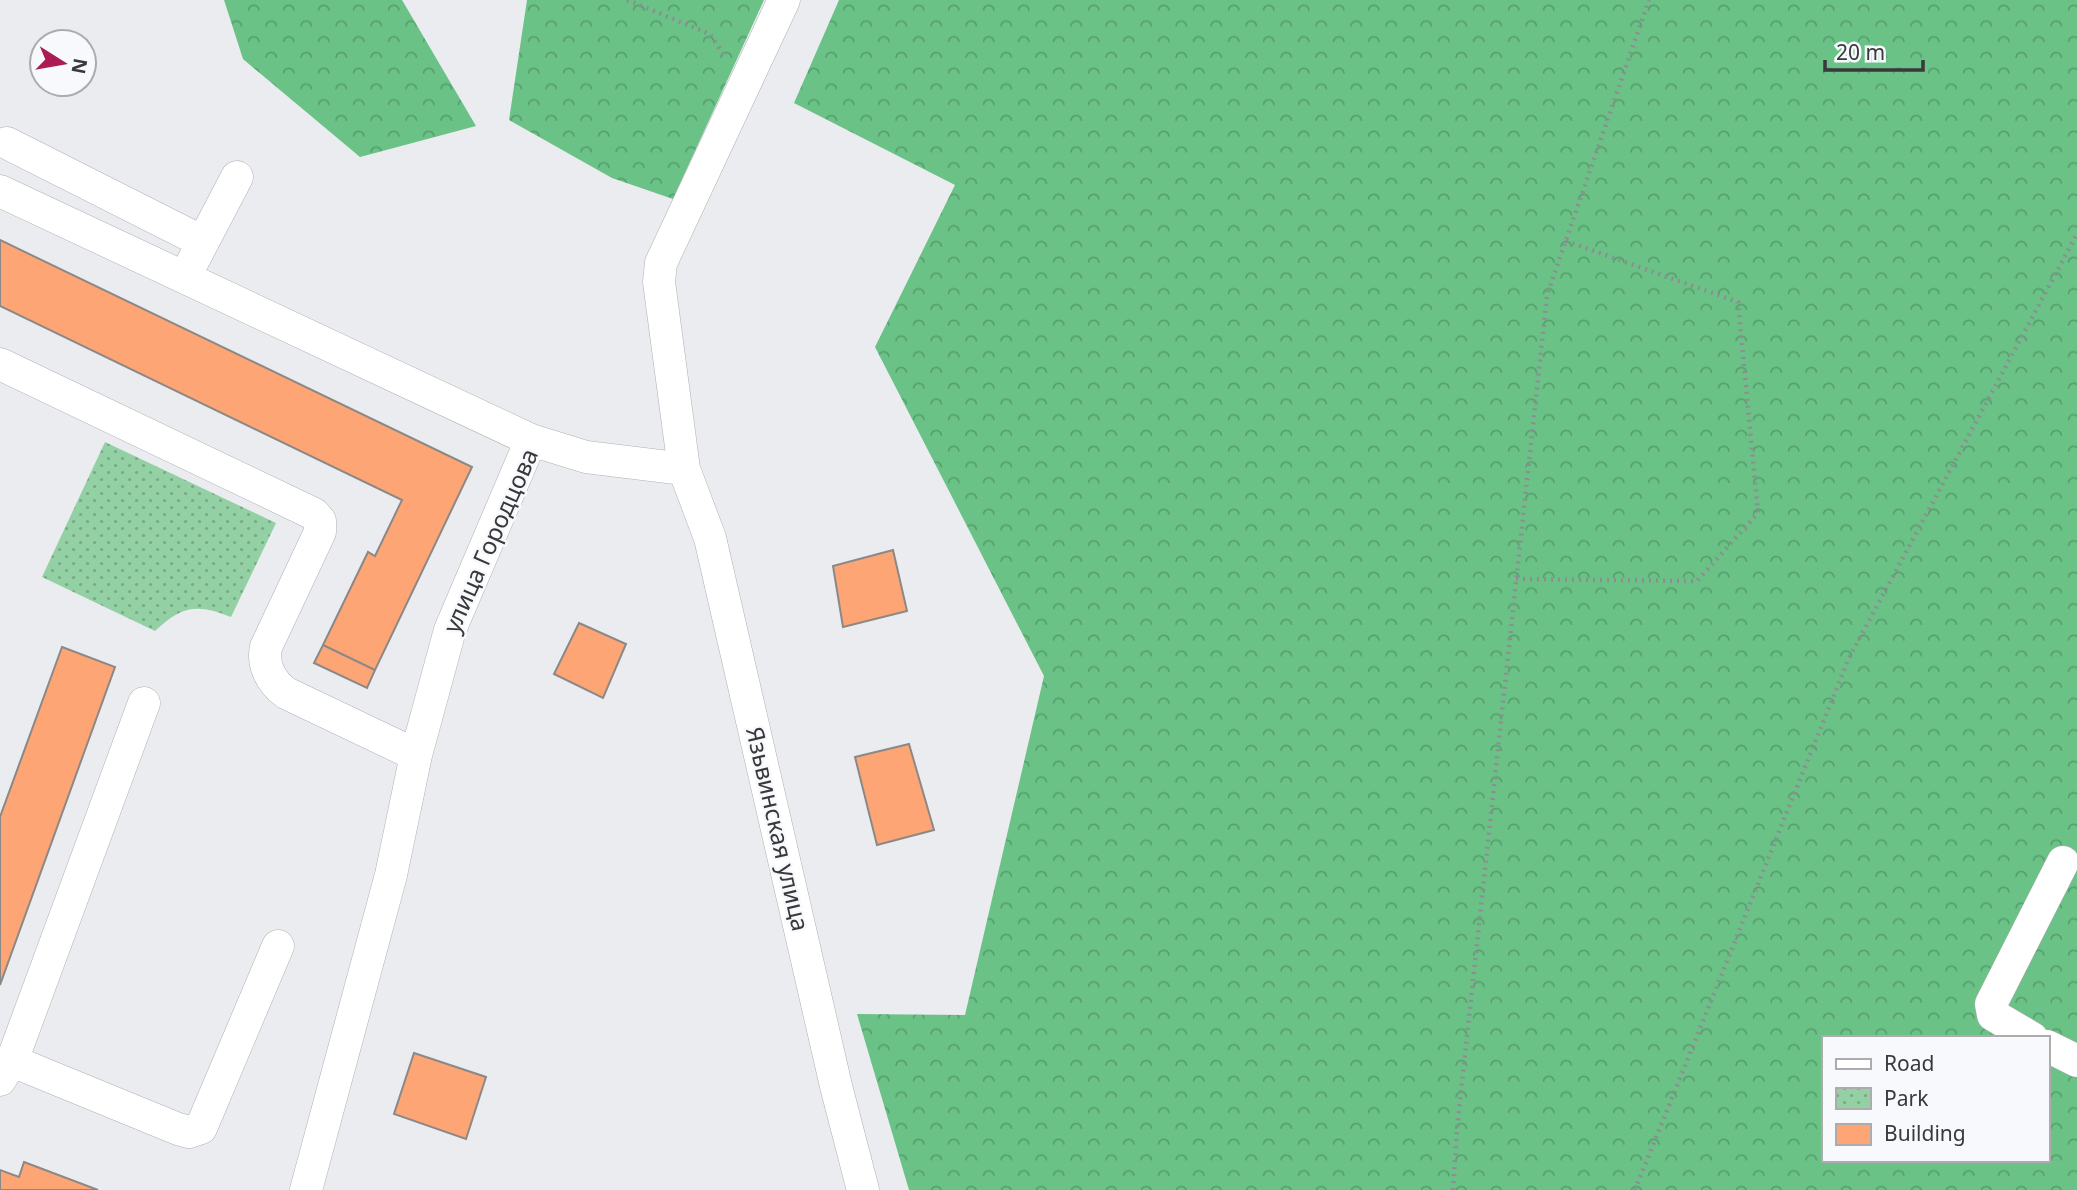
<svg xmlns="http://www.w3.org/2000/svg" width="2077" height="1190" viewBox="0 0 2077 1190" font-family="'Noto Sans',sans-serif">
<defs>
<pattern id="forest-crowns" width="20" height="18" patternUnits="userSpaceOnUse" patternTransform="scale(1.75)"><rect width="20" height="18" fill="#6ac286"/><path d="M2 6a3 3 0 1 1 6 0M12 15a3 3 0 1 1 6 0" fill="none" stroke="#589f6f"/></pattern>
<pattern id="park-dots" width="8" height="8" patternUnits="userSpaceOnUse" patternTransform="scale(1.75)"><rect width="8" height="8" fill="#93d0a4"/><path d="M2 2h.1M6 6h.1" fill="none" stroke="#79aa87" stroke-width="1.8" stroke-linecap="round"/></pattern>
</defs>
<rect width="100%" height="100%" fill="#eaecf0"/>
<path fill="url(#forest-crowns)" fill-rule="evenodd" d="M224,0h178l74,126 -116,31 -117,-98z
M527,0h237l-91,199 -61,-21 -103,-58z
M839,0h1238v1190h-1168l-52,-176 108,1 79,-339 -169,-329 80,-162 -161,-82zM1823,1038h224v122h-224z"/>
<path fill="url(#park-dots)" d="M105,442l171,81 -45,94c-34,-14 -50,-11 -76,14l-113,-54z"/>
<path fill="#fea576" stroke="#8c8886" stroke-width="2" d="M0,240l472,227 -97,203 -52,-25 45,-93 7,4 27,-56 -402,-194z
M893,550l14,61 -64,16 -10,-61z
M579,623l47,21 -23,54 -49,-24z
M323,645l52,25 -8,18 -53,-25z
M62,647l53,20 -115,318v-168z
M909,744l25,86 -57,15 -22,-88z
M414,1053l72,24 -20,62 -72,-25z
M24,1162l74,28h-98v-20l19,7z"/>
<g fill="none" stroke-linecap="round" stroke-linejoin="round">
<g stroke="#afb1b4" stroke-width="33">
<path id="minor" d="M7,143l196,99
M0,191l531,249
M193,261l44,-84
M0,364l314,150 6,7v11l-54,115c-4,18 5,35 20,46l130,62
M684,469l26,69 126,548 27,104
M2032,1038l-39,-23 -2,-11 72,-142
M2047,1046l30,15
M12,1061l166,68 11,3 12,-4 77,-182
M0,1080l12,-19 132,-358
M306,1190l85,-315 25,-120 34,-125 81,-190 55,17 98,12 -25,-187 2,-19 123,-263"/>
</g>
<path stroke="#8d8e91" stroke-width="4.5" stroke-dasharray="2 5" stroke-linecap="butt" d="M627,0l83,34 14,21
M1516,579l181,2 61,-68 -20,-211 -172,-61
M1453,1190l4,-61 90,-834 102,-295
M1635,1190l213,-530 229,-426"/>
<use href="#minor" stroke="#fff" stroke-width="32"/>
</g>
<g text-anchor="middle" stroke-width="5" stroke-linejoin="round" paint-order="stroke">
<g font-size="24" fill="#39393b" stroke="#f8f9fd">
<text transform="translate(491 541) rotate(-66)" y="8">улица Городцова</text>
<text transform="translate(777 829) rotate(77)" y="8">Язьвинская улица</text>
</g>
</g>
<rect x="1822" y="1036" width="228" height="126" fill="#f8f9fd" stroke="#acacaf" stroke-width="2"/>
<rect x="1836" y="1059" width="35" height="10" fill="#ffffff" stroke="#acacaf" stroke-width="2"/>
<text x="1884" y="1071" font-size="21" fill="#39393b">Road</text>
<rect x="1836" y="1088" width="35" height="21" fill="url(#park-dots)" stroke="#acacaf" stroke-width="2"/>
<text x="1884" y="1106" font-size="21" fill="#39393b">Park</text>
<rect x="1836" y="1124" width="35" height="21" fill="#fea576" stroke="#acacaf" stroke-width="2"/>
<text x="1884" y="1141" font-size="21" fill="#39393b">Building</text>
<g transform="translate(63 63) rotate(101)"><circle r="33" fill="#f8f9fd" stroke="#acacaf" stroke-width="2"/>
<path d="M0-5L12 26L0 18L-12 26Z" fill="#ab1b54"/>
<text y="-10" font-size="19" font-weight="bold" text-anchor="middle" fill="#39393b">N</text>
</g>
<path d="M1825 60v10h98v-10" fill="none" stroke="#39393b" stroke-width="3.5"/>
<text x="1836" y="60" font-size="21" fill="#39393b" stroke="#f8f9fd" stroke-width="5" paint-order="stroke">20 m</text>
</svg>
